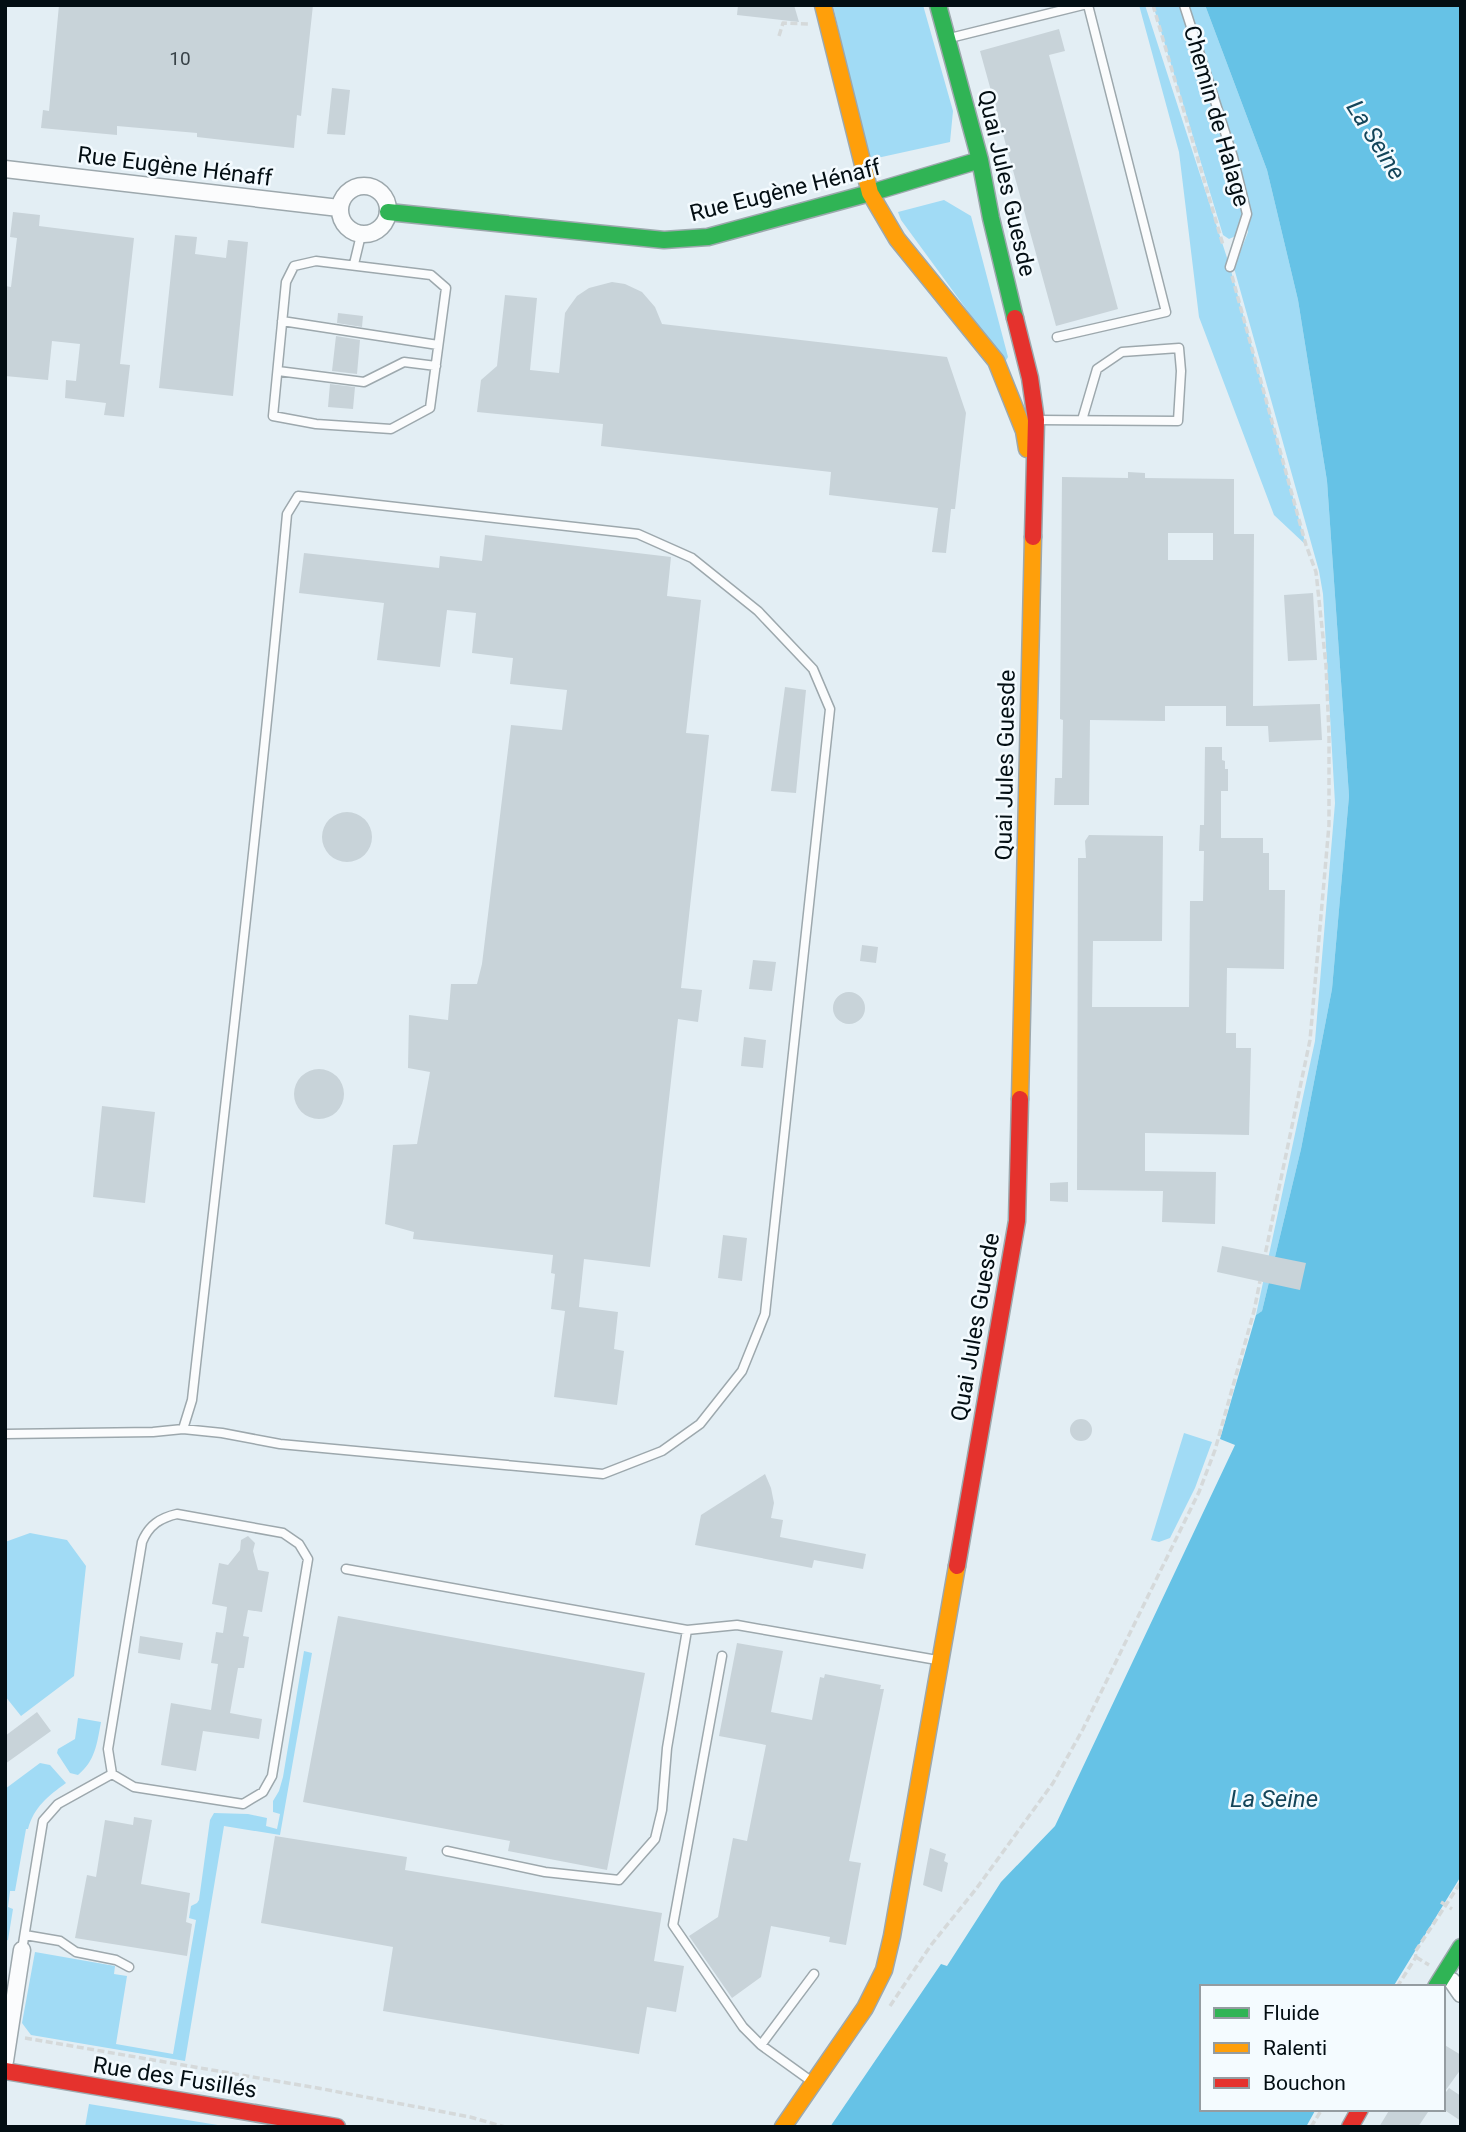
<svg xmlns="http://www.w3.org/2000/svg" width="1466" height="2132" viewBox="0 0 1466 2132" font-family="Roboto,sans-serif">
<rect width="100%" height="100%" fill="#e3eef4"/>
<path fill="#a1dbf5" d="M833,5h90l30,106 -3,31 -82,18z
M1139,5h6l85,262 76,278 -32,-30 -75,-198 -20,-165z
M1153,5l31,1 63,202 -7,-41 -52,-162h17l62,165 31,130 29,181 22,315 -17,193 -31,160 -39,162 -6,4 59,-274 20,-238 -12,-209 -4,-23 -85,-303 14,-36 -1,-16 -7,18 -11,5 -6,-4z
M944,200l27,16 37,141 -3,5 -104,-142 -3,-8z
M1184,1433l28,9 -17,46 -25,50 -11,4 -8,-2z
M30,1533l37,7 19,26 -12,110 -53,40 -16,-20v-154z
M304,1651l8,2 -32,182 -56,-9 -39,235 -154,-26 -9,-12 13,-71 80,14 -1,8 13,2 -11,68 57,10 23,-134 -7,-2 2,-12 6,-3 2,-3 11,-80 4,-7 34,1 19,4 -1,8 11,3 3,-15 -7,-2v-11l6,-10 4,-14z
M78,1718l23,4c-4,22 -6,39 -23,53l-8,-2 -13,-20 1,-4 17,-10z
M40,1763l10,2 16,18c-18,13 -32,24 -38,46h-2l-11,62h-5l-2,16 5,2 -5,31 -3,1v-152z
M89,2104l141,23h-145z"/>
<path fill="#66c2e6" d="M1205,5h256v1871l-68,111h-191v122h114l-10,18h-476l111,-163 6,2 54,-84 54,-56 180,-381 -15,-6 36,-124 6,-4 39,-162 31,-160 17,-193 -22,-315 -29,-181 -31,-130z"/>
<path fill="#c8d3d9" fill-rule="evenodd" d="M59,5h254l-12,111 -4,-1 -3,33 -97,-11v-4l-80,-7v9l-76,-7 2,-18 6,1z
M738,5h56l5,17 -62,-7z
M1059,29l6,22 -16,4 69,254 -62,17 -76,-275z
M332,88l18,2 -5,45 -18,-1z
M13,212l27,3 -1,11 95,12 -14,126 10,1 -6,52 -20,-2 2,-12 -41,-5 1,-18 10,1 4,-37 -28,-3 -4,39 -43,-4v-90l6,1 6,-49 -7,-1z
M175,235l22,2 -2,17 31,4 2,-18 20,2 -15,154 -74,-8z
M612,282l13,2 17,8 13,15 7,17 285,33 19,56 -11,96h-4l-5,44 -14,-1 6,-44 -109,-13 2,-23 -230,-26 2,-22 -126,-12 4,-32 16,-14 8,-71 32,3 -7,72 29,3 6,-60 4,-6 8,-11 12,-8z
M338,313l25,3 -1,11 -25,-4z
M336,336l24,4 -3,34 -25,-3z
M330,384l25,3 -2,22 -25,-2z
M1128,472l17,1v5l89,1v55h20l-1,172 67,-2 2,36 -53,2 -1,-16h-42v-20h-61v15l-75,-1 -1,85h-35l1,-27h7l1,-58 -3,-1 2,-242 66,1zM1168,533h45v27h-45z
M485,535l186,22 -4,39 34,4 -15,133 23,2 -28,253 21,2 -4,32 -20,-3 -28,248 -66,-8 -5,48 39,5 -4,37 10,2 -7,54 -63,-8 11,-86 -14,-2 4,-35 -4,-1 2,-18 -140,-16 1,-7 -29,-8 8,-79 24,-1 13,-72 -22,-4 1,-53 39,5 3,-36h26l5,-20 29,-239 51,5 5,-40 -57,-6 3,-26 -41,-5 4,-40 -29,-3 -7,57 -63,-7 7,-57 -85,-10 5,-40 135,15 1,-12 42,5z
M1313,593l4,67 -29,1 -4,-66z
M785,687l21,3 -10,103 -25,-2z
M1205,747h17v13l3,1v8h3v22h-7v47h42v15h6v37h16l-1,79 -57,-1 -1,65h10v15h15l-2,87 -104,-2v38l71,1 -1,52 -53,-2 1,-31 -86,-1 1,-332h8l-1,-17 4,-6 74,1 -1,105h-69l-1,66h97l1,-106h13l1,-50h-5l1,-26h4z
M322 837a25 25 0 1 1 50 0a25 25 0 1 1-50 0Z
M862,945l16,2 -2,16 -16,-2z
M753,960l23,2 -4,29 -23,-2z
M833 1008a16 16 0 1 1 32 0a16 16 0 1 1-32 0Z
M744,1037l22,3 -3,28 -22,-2z
M294 1094a25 25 0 1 1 50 0a25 25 0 1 1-50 0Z
M102,1106l53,6 -10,91 -52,-6z
M1068,1182v20l-18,-1v-18z
M723,1235l24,3 -5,43 -24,-3z
M1222,1246l84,17 -6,27 -83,-18z
M1070 1430a11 11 0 1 1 22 0a11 11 0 1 1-22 0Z
M765,1474l6,14 3,15 -3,15 12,2 -3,17 86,17 -3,15 -49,-9 -2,8 -117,-23 6,-30z
M248,1536l7,7 -2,8 5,19 11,2 -7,40 -14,-2 -5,26 6,1 -5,31h-6l-8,45 32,6 -3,20 -56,-8 -7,40 -35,-6 10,-62 40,7 7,-46 -7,-1 5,-31 7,1 4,-26 -15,-3 7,-41 9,2 12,-15 1,-10z
M338,1616l307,57 -38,197 -99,-19 2,-10 -207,-39z
M140,1636l43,7 -3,17 -42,-7z
M737,1643l46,8 -12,61 41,8 8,-43 4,1 1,-4 56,11 -1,4h4l-35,172 12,2 -15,82 -17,-3 1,-5 -59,-11 -10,51 -29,21 -43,-62 29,-19 15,-79 14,3 19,-96 -47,-9z
M37,1712l14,19 -46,33v-28z
M134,1817l18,3 -11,64 49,9 -4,29 6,2 -5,32 -112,-18 12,-63 9,2 9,-57 28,5z
M275,1836l132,21 -2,13 257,43 -8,48 30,5 -8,46 -29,-5 -8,47 -256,-43 10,-64 -132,-24z
M930,1848l16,6 -2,7 4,2 -6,29 -19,-7z
M1443,2044l18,11v14l-18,25z
M1449,2088l12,8v25l-18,-12v-13z
M1390,2109h40l-12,18h-39z"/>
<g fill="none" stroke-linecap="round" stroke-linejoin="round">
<g stroke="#9da8ad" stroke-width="11">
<path id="lane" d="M1184,5l49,152 14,57 -17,53
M950,38l133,-33
M316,261l115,14 15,13 -16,120 -39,21 -75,-5 -43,-8 13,-134 8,-16z
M354,264l7,-29
M282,321l156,24
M1057,337l109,-25 -78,-307
M278,371l86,11 40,-20 32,4
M1038,420l140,1 3,-50 -2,-23 -57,4 -25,17 -15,51
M5,1434l148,-2 30,-3 39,4 58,11 323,30 59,-23 38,-27 42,-53 23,-57 65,-605 -17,-40 -55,-58 -66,-53 -54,-24 -340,-38 -11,18c-27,296 -62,591 -95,886l-9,29
M346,1569l341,61 50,-5 200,35
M722,1656l-49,269 70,102 18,18 50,36
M447,1851l98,21 74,8 36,-41 7,-29 5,-62 20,-118
M25,1935l35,6 16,11 40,8 13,7
M22,1950l21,-129 15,-17 54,-30 -4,-25 34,-207c7,-17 18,-24 35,-28l106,19 16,11 9,15 -36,217 -9,16 -20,12 -109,-17 -22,-13
M761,2045l53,-71"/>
</g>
<g stroke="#9da8ad" stroke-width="19">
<path id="street" d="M5,169l334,39
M340 210a24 24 0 1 1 48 0a24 24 0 1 1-48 0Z
M1452,1981l9,13
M5,2061l17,-111"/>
</g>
<g stroke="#9da8ad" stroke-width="19">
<path id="fast" d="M938,5l42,155 11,58 24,100
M388,212l276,28 44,-3 162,-44 110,-33
M1436,1987l25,-40"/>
</g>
<g stroke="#9da8ad" stroke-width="19">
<path id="slow" d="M823,5l47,188 27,46 99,122 28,70 3,18
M1020,1099l13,-562
M783,2127l82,-119 19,-38 8,-34 65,-370"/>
</g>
<g stroke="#9da8ad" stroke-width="19">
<path id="jam" d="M1015,318l15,60 6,42 -3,117
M957,1566l60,-345 3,-122
M5,2071l332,56
M1350,2127l10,-18"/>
</g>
<path stroke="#d5d9da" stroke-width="3.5" stroke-dasharray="7 3.5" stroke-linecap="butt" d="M1153,5l70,240
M779,36l4,-13 25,1
M1232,276l74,269 10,27 10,93 3,70v90l-19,215 -45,215
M1416,1957l13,8
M1397,1987l19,-30 -1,-5 46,-70
M890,2006l41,-61 45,-56 77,-106 30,-54 116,-237 16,-42 39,-139 6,-30
M25,2038l298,51 147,28 35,10
M1311,2127l11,-18"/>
<use href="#lane" stroke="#fbfcfd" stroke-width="8"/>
<use href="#street" stroke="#fbfcfd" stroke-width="16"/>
<use href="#fast" stroke="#30b455" stroke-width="16"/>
<use href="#slow" stroke="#ff9f0a" stroke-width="16"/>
<use href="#jam" stroke="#e5322d" stroke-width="16"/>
<path stroke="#d5d9da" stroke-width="3.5" stroke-dasharray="7 3.5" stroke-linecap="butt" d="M1441,1902l11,7"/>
</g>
<g text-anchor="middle" stroke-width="5" stroke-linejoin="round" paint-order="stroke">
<g font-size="19" fill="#384248">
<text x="180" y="65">10</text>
</g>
<g font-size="23" fill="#030e13" stroke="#f4fbff">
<text transform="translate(1217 116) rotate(74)" y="8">Chemin de Halage</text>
<text transform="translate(175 166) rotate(7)" y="8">Rue Eugène Hénaff</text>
<text transform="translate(1007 183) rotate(77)" y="8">Quai Jules Guesde</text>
<text transform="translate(785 190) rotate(-14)" y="8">Rue Eugène Hénaff</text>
<text transform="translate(1005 765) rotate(-89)" y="8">Quai Jules Guesde</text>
<text transform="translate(975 1327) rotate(-80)" y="8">Quai Jules Guesde</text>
<text transform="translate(175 2077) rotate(9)" y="8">Rue des Fusillés</text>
</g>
<g font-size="24" font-style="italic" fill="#14465b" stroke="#f4fbff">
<text transform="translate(1376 140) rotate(58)" y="8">La Seine</text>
<text x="1274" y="1807">La Seine</text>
</g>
</g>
<rect width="1466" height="2132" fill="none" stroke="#030e13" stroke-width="14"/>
<rect x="1200" y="1985" width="245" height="126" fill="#f4fbff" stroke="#949ca1" stroke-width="2"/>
<rect x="1214" y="2008" width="35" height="10" fill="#30b455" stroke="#949ca1" stroke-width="2"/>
<text x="1263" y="2020" font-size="21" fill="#030e13">Fluide</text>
<rect x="1214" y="2043" width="35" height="10" fill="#ff9f0a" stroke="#949ca1" stroke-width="2"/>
<text x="1263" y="2055" font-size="21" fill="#030e13">Ralenti</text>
<rect x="1214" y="2078" width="35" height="10" fill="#e5322d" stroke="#949ca1" stroke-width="2"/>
<text x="1263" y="2090" font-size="21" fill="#030e13">Bouchon</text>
</svg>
